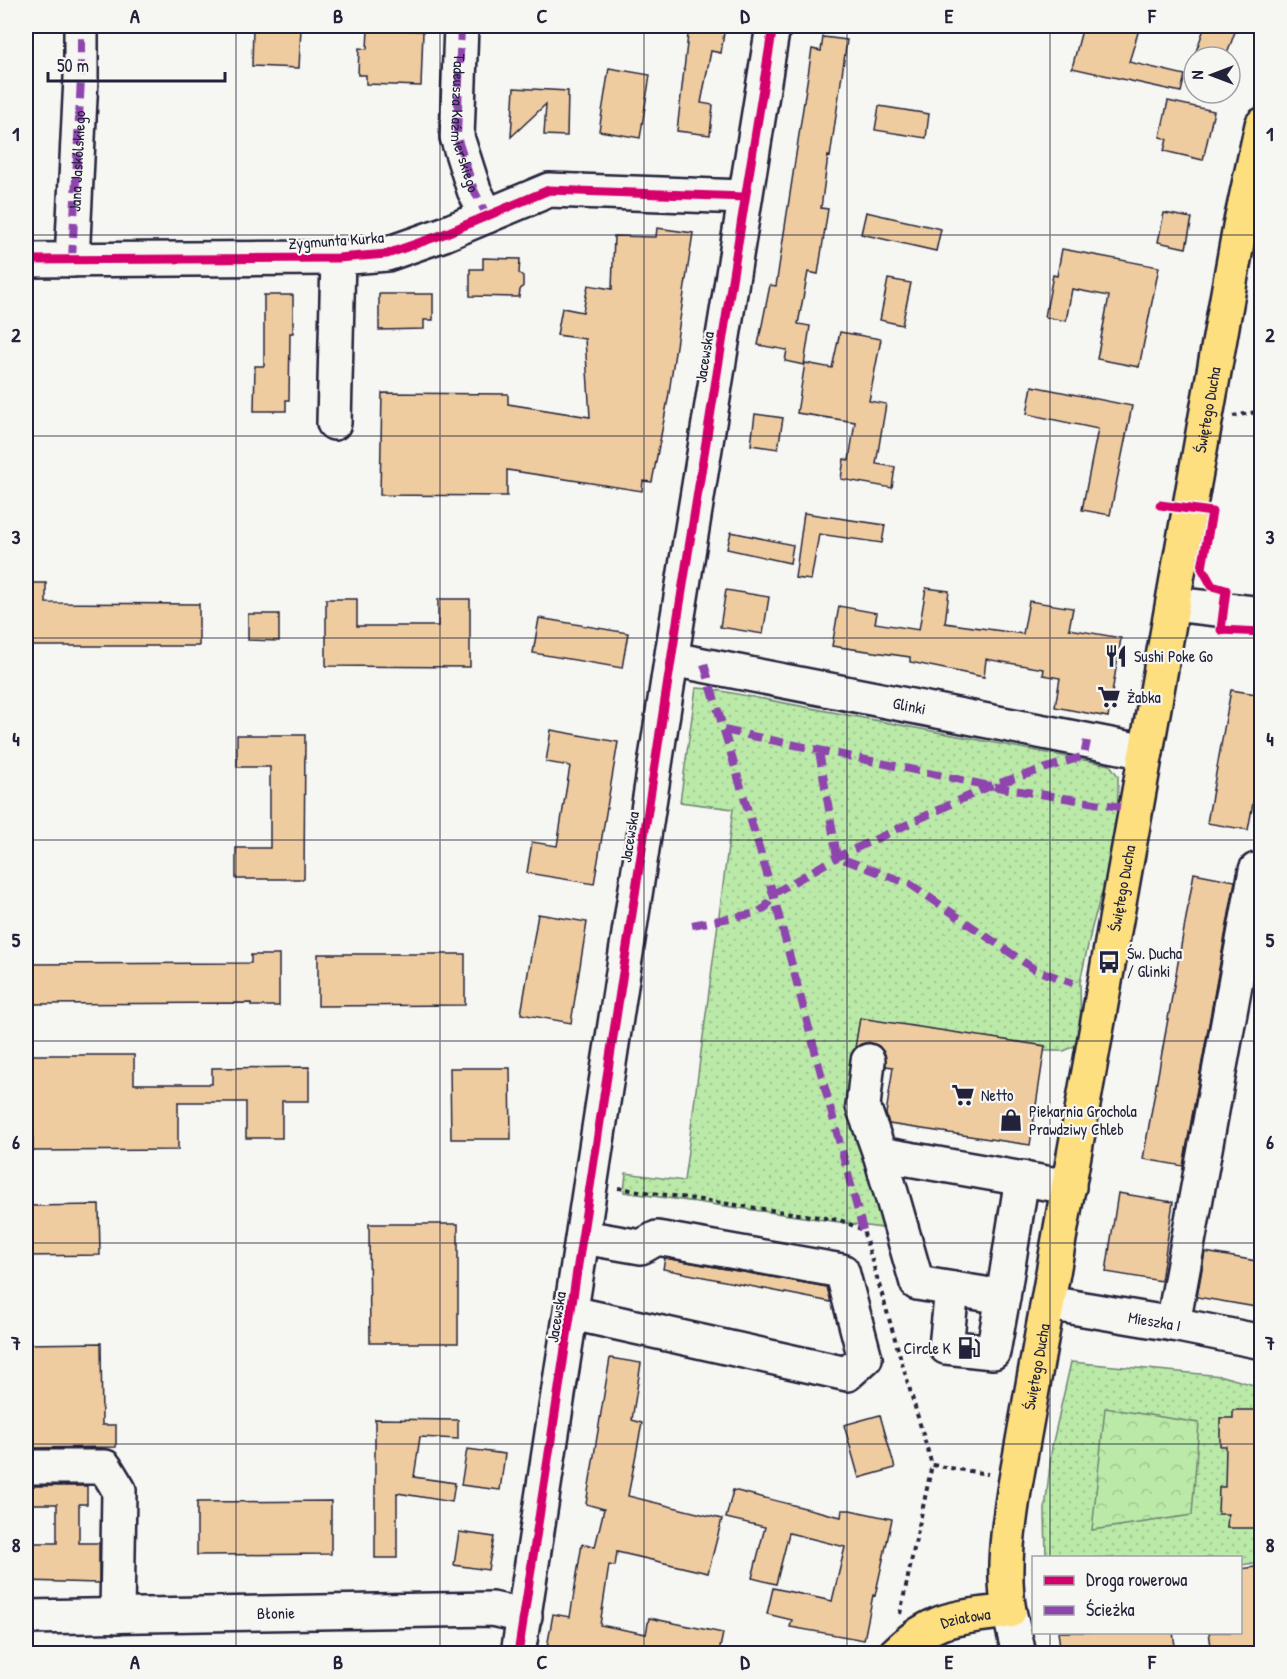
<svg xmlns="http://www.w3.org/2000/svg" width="1287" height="1679" viewBox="0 0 1287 1679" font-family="'Patrick Hand',sans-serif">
<defs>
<pattern id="grass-dots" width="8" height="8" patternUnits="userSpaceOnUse" patternTransform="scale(1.5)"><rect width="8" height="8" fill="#bae9a8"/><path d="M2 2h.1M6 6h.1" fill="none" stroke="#a0c892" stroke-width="1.8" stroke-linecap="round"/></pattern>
<pattern id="park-crowns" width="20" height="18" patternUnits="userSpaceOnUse" patternTransform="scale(1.5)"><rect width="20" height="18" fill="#bae9a8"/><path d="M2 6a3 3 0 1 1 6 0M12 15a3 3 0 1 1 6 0" fill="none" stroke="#a0c892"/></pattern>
</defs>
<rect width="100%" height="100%" fill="#f6f6f2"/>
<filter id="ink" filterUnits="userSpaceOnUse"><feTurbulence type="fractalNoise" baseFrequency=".0167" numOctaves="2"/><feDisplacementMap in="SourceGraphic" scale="12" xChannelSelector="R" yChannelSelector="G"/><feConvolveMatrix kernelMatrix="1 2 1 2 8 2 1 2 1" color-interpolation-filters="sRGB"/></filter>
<g filter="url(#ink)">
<path fill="url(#grass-dots)" stroke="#6e8672" stroke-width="1.5" d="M696,688l15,1 399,76 8,11v8l-2,59 -24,84 -12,55 1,61 -17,8h-20l1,-5 -185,-27 -5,32 34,178 -265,-37 2,-19 58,8 49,-372 -53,-7z
M1071,1362l151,14 39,11v175l-20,3 -1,-7h-194l-1,-48 7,-64z"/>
<path fill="url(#park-crowns)" stroke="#6e8672" stroke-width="1.5" d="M1105,1408l94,15 -7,92 -100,15z"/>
<path fill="#efcca0" stroke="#22223b" stroke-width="1.5" d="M689,26h36l-4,27 -10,-2 -10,52 12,2 -3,30 -33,-4z
M1083,26h57l-11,36 56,13 -4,17 -109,-24z
M1205,26h32l-11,31h-32z
M253,27l48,1 -2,40 -47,-2z
M368,29l55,2 -2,55 -55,-2v-9h-8l1,-27 8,1z
M823,37l24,3 -17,117 -2,-1 -7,52 7,1 -10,65 -10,-2 -10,52 12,2 -6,39 -19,-4 2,-11 -29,-5 12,-60 6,1 36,-237 9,2z
M609,68l41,7 -10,63 -41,-7z
M514,88l54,3 -1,45 -23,-1 2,-31 -35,33z
M1168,101l46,10 -11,49 -39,-9 3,-12 -7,-2z
M879,106l50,8 -3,24 -51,-8z
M866,212l75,17 -5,22 -75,-17z
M1164,213l28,5 -6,30 -28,-6z
M657,228l36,5 -25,166 -16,83 -9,-1 -1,10 -135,-21v26l-127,-1 2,-102 126,1v10l82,13 -5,-78 -28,-4 5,-27 21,4 5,-27 24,4 2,-53 42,1z
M1062,249l97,18 -20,100 -42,-8 12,-63 -37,-7 -6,32 -21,-4 8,-42 4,1z
M483,258l37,1 -1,14 4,3v10l-3,4 -1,7 -49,-1v-27h13z
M888,279l23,4 -9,42 -22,-5z
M379,294h54v26h-9v9l-45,1z
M264,295h29v38h-3l-1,67h-3v11h-32l1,-45h9z
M840,332l41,7 -12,62 17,3 -10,60 19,3 -3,21 -51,-9 3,-20 5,1 6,-38 -58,-9 8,-50 27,5z
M1032,386l100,20 -22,109 -28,-5 16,-81 -71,-15z
M755,414l28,4 -5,31 -27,-4z
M804,513l81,12 -3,18 -63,-9 -8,46 -16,-2z
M731,532l62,13 -3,18 -63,-14z
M26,583h20v20l153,1v42h-173z
M926,588l23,3 -4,32 78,11 6,-33 44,7 -4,21 52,9 -13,79 -53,-10 5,-29 -17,-3 1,-6 -58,-10 -2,18 -74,-15v-5l-78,-11 7,-40 38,7 -2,10 44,7z
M726,590l43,7 -6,37 -43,-7z
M326,599h31v27h81v-27h32v68l-144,-1z
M248,614h31v27l-31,-1z
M539,618l89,15 -6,35 -89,-15z
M1231,690l31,5v60l-14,75 -41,-7z
M551,730l67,12 -24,142 -67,-11 5,-31 25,4 13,-80 -24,-4z
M237,735h68l-1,144h-68v-31h34v-81h-33z
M1194,873l41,8 -52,285 -40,-7z
M538,914l49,8 -16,101 -50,-9z
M318,954h147v51l-147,1z
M251,955h28v51h-28v-3l-225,1v-40l225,-1z
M860,1018l185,28 -15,99 -141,-21 -3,-10 7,-47 -7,-1 -1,-12 -6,-8 -10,-4 -8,2 -6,4z
M26,1055h108v29h78v-16l97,-1v34h-27v37h-36v-36h-68v48l-145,1 -1,-49h-6z
M450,1068h60l1,71h-60z
M1118,1193l55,9 -12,79 -55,-9z
M99,1205l1,50 -74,1v-50z
M369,1224h89v119h-88z
M1205,1252l57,10v46l-65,-11z
M665,1258l162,29 4,15 -168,-33z
M101,1343l1,82h14v22l-90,1v-104z
M610,1358l31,5 -9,57 10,3 -14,73 94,23 -14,54 -91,-21 -2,14 -6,-1 -9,60 46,9 3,-16 74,15 -4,20 -24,-3v3h-149l7,-39 17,3 12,-73 13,3 9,-38 -18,-5z
M1233,1410h26v9h3l-2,109h-33l1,-14h-10l1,-27h6l1,-41h-6v-28h13z
M880,1415l15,53 -36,10 -15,-53z
M375,1419l83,1v19l-38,-2 -6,40 41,6 -3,19 -55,-9v65h-22z
M467,1449l38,5 -5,36 -39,-5z
M26,1486h61v18h-8v39h20v40l-73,-2v-38h31v-39h-31z
M733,1490l108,27 1,-7h8l42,9 -17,77 -2,-1 -9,45 -74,-13 2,-7 -25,-6 6,-26 59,13 13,-54 -56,-14 -13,51 -24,-6 13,-51 -39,-9z
M331,1501v53l-134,1v-53z
M459,1532l35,5 -6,33 -34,-5z
M1262,1566v87h-50l-3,-21h31v-63z
M1058,1632h115l3,21h-115z"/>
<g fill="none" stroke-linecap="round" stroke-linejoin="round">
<g stroke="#22223b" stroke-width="38">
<g id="minor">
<path id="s1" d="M461,26l-4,111 17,53 13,26"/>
<path d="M26,260l312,-2 49,-4 57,-20 105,-44 196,7"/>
<path id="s2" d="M72,260l9,-182v-52"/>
<path d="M334,423l4,-165"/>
<path d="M1173,604l89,10"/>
<path id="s3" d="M672,659l474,93"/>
<path d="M868,1061l-5,45 17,48 189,33"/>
<path d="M880,1154l37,129 86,14 19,-119"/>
<path d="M952,1289l-6,58 47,5 10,-55"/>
<path id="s4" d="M1048,1303l125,21 89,18"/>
<path d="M572,1313l275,61 18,-16 -23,-87 -185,-33 -16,9 -58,-10"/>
<path d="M1173,1324l83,-454"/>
<path d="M26,1467h79l14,23 -2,126"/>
<path d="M1009,1611l10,43"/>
<path id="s5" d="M26,1617l466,-8 33,7"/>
<path d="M518,1654l159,-1032 96,-596"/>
</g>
</g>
<g stroke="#22223b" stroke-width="38">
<g id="major">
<path id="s6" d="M895,1654c39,-38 63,-36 114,-43 -7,-40 -1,-80 5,-120l226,-1265 22,-101"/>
</g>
</g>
<path stroke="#22223b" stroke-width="4" stroke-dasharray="4.5 4.5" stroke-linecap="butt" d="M1233,416l29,-5
M618,1188l222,32 23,10 69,235
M900,1614l32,-149 56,9"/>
<use href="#minor" stroke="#f6f6f2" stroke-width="33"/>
<use href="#major" stroke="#fddf80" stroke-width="33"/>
<path stroke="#8e44ad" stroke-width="8" stroke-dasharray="15 8" stroke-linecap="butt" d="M461,26l-4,111 17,53 13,26
M72,260l9,-182v-52
M704,664l69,230 90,336
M724,730l266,56 130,21
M819,751l18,106 73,27 124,85 39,14
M692,925l65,-12 9,-6 7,-13 64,-37 153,-71 94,-30 3,-15"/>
<g stroke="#f6f6f2" stroke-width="13">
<path id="cycleway" d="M26,260l312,-2 49,-4 57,-20 105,-44 196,7
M1160,505l52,7 -10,56 10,18 14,4 -5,40 41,2
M518,1654l159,-1032 96,-596"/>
</g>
<use href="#cycleway" stroke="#d6006c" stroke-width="9"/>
</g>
</g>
<path fill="none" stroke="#22223b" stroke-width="1.5" stroke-opacity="0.55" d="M236,26v1628M440,26v1628M644,26v1628M847,26v1628M1050,26v1532M26,235h1236M26,436h1236M26,638h1236M26,840h1236M26,1041h1236M26,1243h1236M26,1444h1236M1050,1632v22"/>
<defs>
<g id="restaurant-bare" transform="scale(1.8)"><path d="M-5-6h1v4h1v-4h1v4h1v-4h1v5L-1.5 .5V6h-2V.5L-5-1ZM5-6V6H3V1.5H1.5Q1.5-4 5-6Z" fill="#22223b" stroke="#f6f6f2" stroke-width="2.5" paint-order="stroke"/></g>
<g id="supermarket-bare" transform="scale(1.8)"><path d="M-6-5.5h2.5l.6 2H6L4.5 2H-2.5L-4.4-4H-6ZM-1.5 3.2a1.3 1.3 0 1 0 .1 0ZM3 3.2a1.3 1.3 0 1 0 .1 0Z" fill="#22223b" stroke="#f6f6f2" stroke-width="2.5" paint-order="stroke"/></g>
<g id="bus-bare" transform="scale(1.8)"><path d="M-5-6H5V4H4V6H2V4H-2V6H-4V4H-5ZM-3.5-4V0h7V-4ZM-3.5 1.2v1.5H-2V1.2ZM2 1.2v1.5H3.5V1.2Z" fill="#22223b" stroke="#f6f6f2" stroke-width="2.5" paint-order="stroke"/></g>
<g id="shop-bare" transform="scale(1.8)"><path d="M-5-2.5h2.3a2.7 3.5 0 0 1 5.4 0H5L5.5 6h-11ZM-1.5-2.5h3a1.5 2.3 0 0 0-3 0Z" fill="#22223b" stroke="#f6f6f2" stroke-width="2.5" paint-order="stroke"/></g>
<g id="fuel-bare" transform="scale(1.8)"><path d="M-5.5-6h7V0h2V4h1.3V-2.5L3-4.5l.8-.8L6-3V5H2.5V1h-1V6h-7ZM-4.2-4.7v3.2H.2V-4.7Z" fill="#22223b" stroke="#f6f6f2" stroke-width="2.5" paint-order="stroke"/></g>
</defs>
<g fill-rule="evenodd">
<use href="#restaurant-bare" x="1116" y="656"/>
<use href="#supermarket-bare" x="1109" y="697"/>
<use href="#bus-bare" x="1109" y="962"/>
<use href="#supermarket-bare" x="963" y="1095"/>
<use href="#shop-bare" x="1011" y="1120"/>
<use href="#fuel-bare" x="969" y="1348"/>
</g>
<g text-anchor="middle" stroke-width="4.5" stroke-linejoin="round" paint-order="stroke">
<g font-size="16" fill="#22223b" stroke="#f6f6f2">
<text dy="6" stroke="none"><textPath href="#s1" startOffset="98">Tadeusza Kaźmierskiego</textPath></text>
<text dy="6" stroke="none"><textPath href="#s2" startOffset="99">Jana Jaskólskiego</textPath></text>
<text transform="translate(336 240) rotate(-4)" y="6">Zygmunta Kurka</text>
<text transform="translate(704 357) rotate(-81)" y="6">Jacewska</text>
<text dy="6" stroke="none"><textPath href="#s6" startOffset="1344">Świętego Ducha</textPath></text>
<text dy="6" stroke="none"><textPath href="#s3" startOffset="242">Glinki</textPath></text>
<text transform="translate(629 837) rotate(-81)" y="6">Jacewska</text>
<text dy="6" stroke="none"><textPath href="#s6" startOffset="858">Świętego Ducha</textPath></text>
<text transform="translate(556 1317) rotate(-81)" y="6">Jacewska</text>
<text dy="6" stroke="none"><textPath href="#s4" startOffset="108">Mieszka I</textPath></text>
<text dy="6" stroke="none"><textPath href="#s6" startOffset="372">Świętego Ducha</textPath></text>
<text dy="6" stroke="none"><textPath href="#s5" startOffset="250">Błonie</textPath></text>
<text dy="6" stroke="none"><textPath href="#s6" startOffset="81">Działowa</textPath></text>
</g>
<g font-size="16" fill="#22223b" stroke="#f6f6f2" text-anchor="start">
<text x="1134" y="662">Sushi Poke Go</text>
<text x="1127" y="703">Żabka</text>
<text x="1127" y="959">Św. Ducha<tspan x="1127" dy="18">/ Glinki</tspan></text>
<text x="981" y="1101">Netto</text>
<text x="1029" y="1117">Piekarnia Grochola<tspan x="1029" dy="18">Prawdziwy Chleb</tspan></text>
<text x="951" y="1354" text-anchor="end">Circle K</text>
</g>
</g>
<rect width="1287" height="1679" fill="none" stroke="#f6f6f2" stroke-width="66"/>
<rect x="1032" y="1556" width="210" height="78" fill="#f6f6f2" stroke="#a1a1a9" stroke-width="1.5"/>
<rect x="1044" y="1576" width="30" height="9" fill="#d6006c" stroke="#a1a1a9" stroke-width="1.5"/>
<text x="1086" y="1586" font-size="18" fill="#22223b">Droga rowerowa</text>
<rect x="1044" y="1606" width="30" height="9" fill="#8e44ad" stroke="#a1a1a9" stroke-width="1.5"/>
<text x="1086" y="1616" font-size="18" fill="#22223b">Ścieżka</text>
<g transform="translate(1212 75) rotate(270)"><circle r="28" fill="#f6f6f2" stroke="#a1a1a9" stroke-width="1.5"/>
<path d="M0-4.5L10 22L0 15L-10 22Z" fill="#22223b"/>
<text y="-9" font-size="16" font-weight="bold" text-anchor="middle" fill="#22223b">N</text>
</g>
<path d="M48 72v9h177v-9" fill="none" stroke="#22223b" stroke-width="3"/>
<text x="57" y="72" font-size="18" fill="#22223b" stroke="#f6f6f2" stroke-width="4.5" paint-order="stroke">50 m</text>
<rect x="33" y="33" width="1221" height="1613" fill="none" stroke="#22223b" stroke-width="2"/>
<g font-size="20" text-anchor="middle" font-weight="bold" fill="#22223b">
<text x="135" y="23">A</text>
<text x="338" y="23">B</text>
<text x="542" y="23">C</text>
<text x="745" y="23">D</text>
<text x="949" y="23">E</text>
<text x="1152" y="23">F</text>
<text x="16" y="141">1</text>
<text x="1270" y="141">1</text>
<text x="16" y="342">2</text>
<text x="1270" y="342">2</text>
<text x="16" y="544">3</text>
<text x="1270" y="544">3</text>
<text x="16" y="746">4</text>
<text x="1270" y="746">4</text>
<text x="16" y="947">5</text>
<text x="1270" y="947">5</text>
<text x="16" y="1149">6</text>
<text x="1270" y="1149">6</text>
<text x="16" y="1350">7</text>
<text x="1270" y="1350">7</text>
<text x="16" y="1552">8</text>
<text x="1270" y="1552">8</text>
<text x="135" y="1669">A</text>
<text x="338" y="1669">B</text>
<text x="542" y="1669">C</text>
<text x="745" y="1669">D</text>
<text x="949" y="1669">E</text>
<text x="1152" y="1669">F</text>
</g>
</svg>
